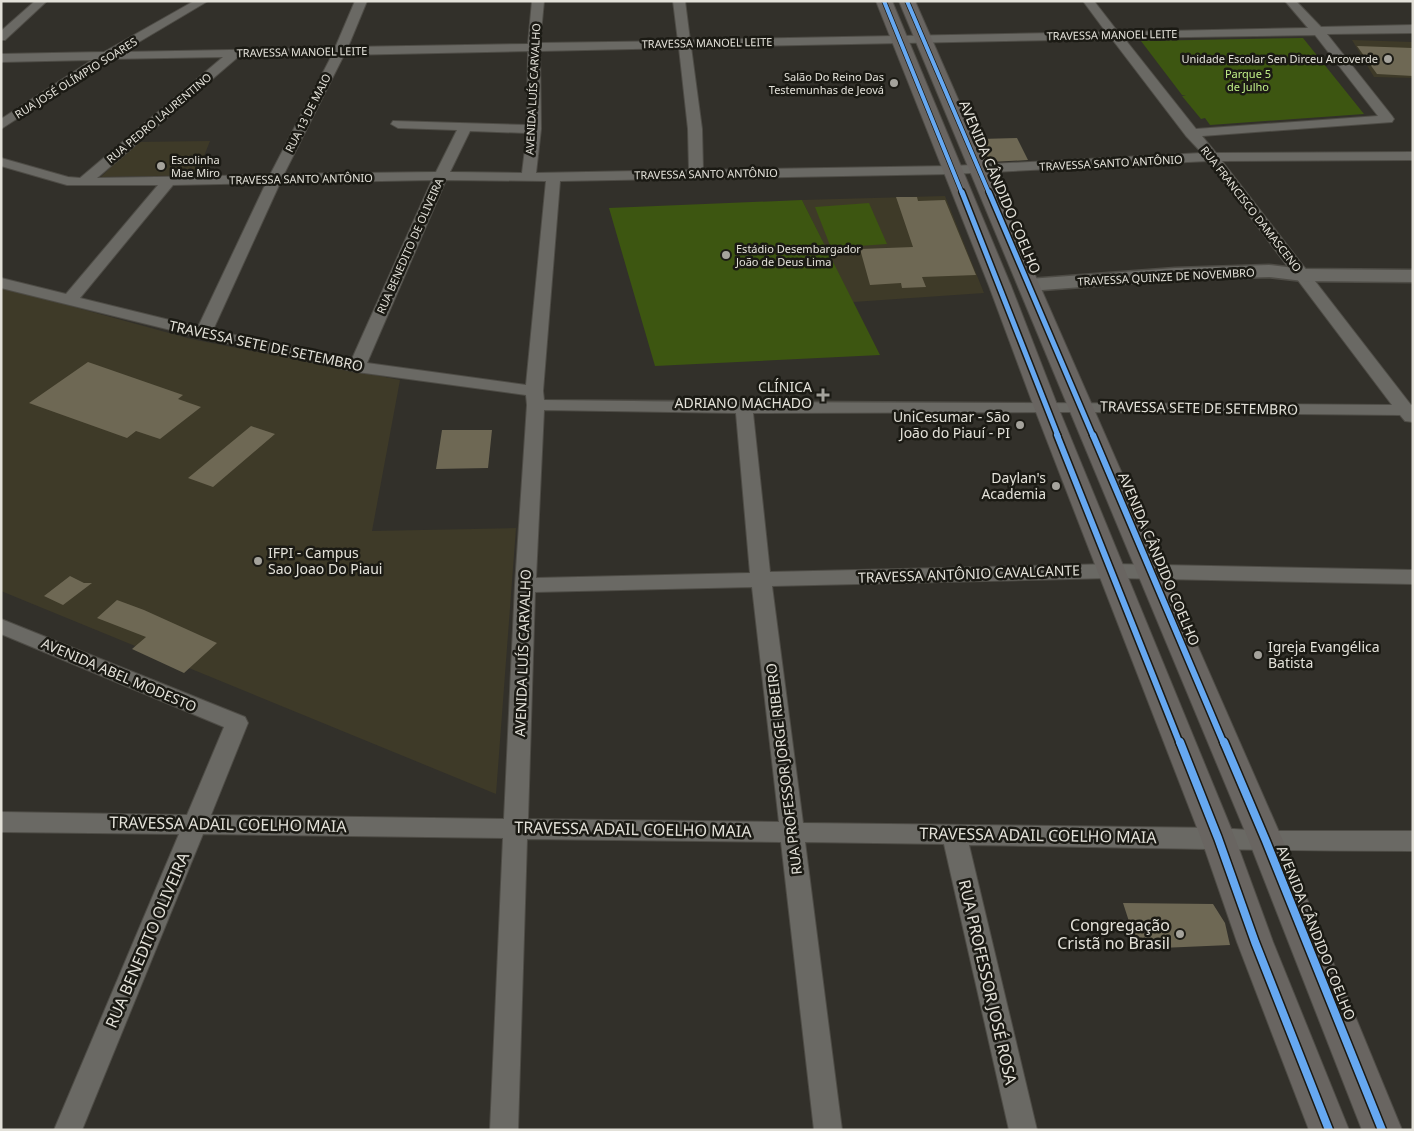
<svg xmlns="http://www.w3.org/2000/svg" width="1414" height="1131" viewBox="0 0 1414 1131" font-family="'Noto Sans',sans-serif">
<rect width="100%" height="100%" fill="#32302a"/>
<path fill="#3e3a28" d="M1352,40l61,2v36l-39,-1z
M210,141l-6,15h11l-10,19 -104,2 35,-35z
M945,196l39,97 -131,9 -51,-102z
M1,287l190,52 209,41 -28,151 144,-3 -20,266 -495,-203z"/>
<path fill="#3d5611" d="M1303,38l61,76 -154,11 -5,-7 -4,1 -19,-23h4l-4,-1 -41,-54z
M802,200l78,155 -225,11 -46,-158z
M869,203l18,41 -56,4 -16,-41z"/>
<path fill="#6e6854" d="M1357,46l56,2v28l-36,-2z
M1017,138l11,22 -38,2 -10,-23z
M896,197h21l1,4 27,-1 31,75 -54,2 4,10 -24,1 -1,-5 -31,2 -10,-36 53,-2z
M88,362l95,33 -5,4 23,8 -41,32 -24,-8 -9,7 -98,-35z
M251,426l24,8 -62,53 -25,-9z
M442,430h50l-4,38 -52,1z
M70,576l14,7h8l-29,22 -19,-9z
M117,600l27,10 73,33 -33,30 -52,-24 14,-12 -49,-19z
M1123,903l90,1 12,19 5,22 -92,4z"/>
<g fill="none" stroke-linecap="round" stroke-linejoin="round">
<g stroke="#4e4c46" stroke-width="2">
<path id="minor" d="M35,1h12l-42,39h-4v-9z
M194,1h14l-86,51 213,-4 20,-47h12l-19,46 180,-3 4,-43h12l-4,42 138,-2 -5,-40h12l5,39 416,-8 -23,-31h11l24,31 190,-4 -23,-27h11l25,26 92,-2v8l-86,1 65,82 2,3 -2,3 -190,14 14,17 197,-1v8l-191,1 189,244h2v17l-8,-1 -5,-6 -320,-3 -327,1 17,159 342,-8 301,6v14l-301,-6 -340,8 31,237 415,5 48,3h147v20c-148,0 -296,-4 -444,-6l68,285h-28l-65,-286 -139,-2 37,288h-28l-33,-288 -254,-3 -9,291h-28l13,-292 -300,-4 -121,296h-28l125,-296 -178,-2v-20l186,3 37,-88 -223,-93v-15l244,98 3,6 -37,92 293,4 11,-234 12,-180 -1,-10 -169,-23 -154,-34 -202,-50v-10l65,16 92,-109h-91l-66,-19v-8l67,19 12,1 143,-121 -114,2 -108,70v-10l91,-59 -91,2v-8l103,-2zM1315,35l63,81 -182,13 -72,-91zM1112,39l74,97 16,17 -250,13 -249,4 -1,-41 -11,-82zM679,48l9,81 1,41 -153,3 5,-44 -1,-78zM528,51l-1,74 -134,-4 -2,3 7,4 59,2 -21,42 -152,2 60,-119zM332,55l-62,120 -173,3 141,-121zM470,131l57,2 -5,40 -72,-1zM1208,161l184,244c-282,-3 -565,-1 -848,-5l-1,-9 17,-210 392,-7zM432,180l-81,181 -138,-31 67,-147zM446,180l100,1 -20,204 -159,-22zM266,183l-68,144 -118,-29 93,-113zM544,410l192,3 14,160 -214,5zM752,587l27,235 -251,-3 7,-227z"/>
</g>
<g stroke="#4e4c46" stroke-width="3">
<path id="tertiary" d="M1269,265l34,4 110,1v12l-110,-1 -34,-4 -94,3 -146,11 -7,-2 -3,-4 3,-4 7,-2 146,-11z"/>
</g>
<g stroke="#4e4c46" stroke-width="2">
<path id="secondary" d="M876,1h16l119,285 47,121 177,431 38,104 76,188h-40l-72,-188 -36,-104 -167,-431 -45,-121z
M899,1h16l368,840 119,289h-40l-113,-289z"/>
</g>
<use href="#minor" fill="#6a6964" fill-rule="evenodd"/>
<use href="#tertiary" fill="#6a6964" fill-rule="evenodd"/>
<use href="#secondary" fill="#696561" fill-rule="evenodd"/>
<g stroke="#1b1a14" stroke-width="5.5">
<path id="cycleway-far3" d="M884,1l78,192
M907,1l82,192"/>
</g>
<g stroke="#1b1a14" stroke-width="8">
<path id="cycleway-far2" d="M962,192l96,244
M989,192l104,244"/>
</g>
<g stroke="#1b1a14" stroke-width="9">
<path id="cycleway-far1" d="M1057,435l123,309
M1093,435l131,309"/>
</g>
<g stroke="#1b1a14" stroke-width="11">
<path id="cycleway" d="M1180,742l38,96 37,104 74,188
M1224,742l42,99 116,289"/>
</g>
<use href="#cycleway-far3" stroke="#66a8f1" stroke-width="4"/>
<use href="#cycleway-far2" stroke="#66a8f1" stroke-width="5"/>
<use href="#cycleway-far1" stroke="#66a8f1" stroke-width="6"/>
<use href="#cycleway" stroke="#66a8f1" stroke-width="8"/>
</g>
<g fill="#a5a39c" stroke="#1b1a14" stroke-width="2">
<circle cx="1388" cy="59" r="5"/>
<circle cx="894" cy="83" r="5"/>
<circle cx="161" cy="166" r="5"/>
<circle cx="726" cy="255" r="5"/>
<path d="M820.5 387.5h5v5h5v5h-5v5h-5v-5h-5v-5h5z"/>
<circle cx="1020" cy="425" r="5"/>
<circle cx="1056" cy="486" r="5"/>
<circle cx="258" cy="561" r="5"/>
<circle cx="1258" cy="655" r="5"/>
<circle cx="1180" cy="934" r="5"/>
</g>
<g text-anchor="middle" stroke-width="5" stroke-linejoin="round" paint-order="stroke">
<g font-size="11" fill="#e3e1d9" stroke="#1b1a14">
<text transform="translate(1112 35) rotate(-1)" y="4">TRAVESSA MANOEL LEITE</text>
<text transform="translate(707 43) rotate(-1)" y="4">TRAVESSA MANOEL LEITE</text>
<text transform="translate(302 52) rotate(-1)" y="4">TRAVESSA MANOEL LEITE</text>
<text transform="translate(76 78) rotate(-32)" y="4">RUA JOSÉ OLÍMPIO SOARES</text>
<text transform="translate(533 89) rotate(-87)" y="4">AVENIDA LUÍS CARVALHO</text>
<text transform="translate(308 113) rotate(-63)" y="4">RUA 13 DE MAIO</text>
<text transform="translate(159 118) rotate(-40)" y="4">RUA PEDRO LAURENTINO</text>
<text transform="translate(1111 163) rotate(-3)" y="4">TRAVESSA SANTO ANTÔNIO</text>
<text transform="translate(706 174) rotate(-1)" y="4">TRAVESSA SANTO ANTÔNIO</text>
<text transform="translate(301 179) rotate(-1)" y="4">TRAVESSA SANTO ANTÔNIO</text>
<text transform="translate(1251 209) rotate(52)" y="4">RUA FRANCISCO DAMASCENO</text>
<text transform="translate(410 246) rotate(-66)" y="4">RUA BENEDITO DE OLIVEIRA</text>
<text transform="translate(1166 277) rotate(-3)" y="4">TRAVESSA QUINZE DE NOVEMBRO</text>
</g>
<g font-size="11" fill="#e3e1d9" stroke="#1b1a14" text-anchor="end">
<text x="1378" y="63">Unidade Escolar Sen Dirceu Arcoverde</text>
<text x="884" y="81">Salão Do Reino Das<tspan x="884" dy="13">Testemunhas de Jeová</tspan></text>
<text x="171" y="164" text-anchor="start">Escolinha<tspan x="171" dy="13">Mae Miro</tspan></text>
<text x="736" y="253" text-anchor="start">Estádio Desembargador<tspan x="736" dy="13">João de Deus Lima</tspan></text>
</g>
<g font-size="11" fill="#c1f088" stroke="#1b1a14">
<text x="1248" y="78">Parque 5<tspan x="1248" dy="13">de Julho</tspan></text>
</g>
<g font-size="14" fill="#e3e1d9" stroke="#1b1a14">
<text transform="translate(1000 187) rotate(67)" y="5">AVENIDA CÂNDIDO COELHO</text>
<text transform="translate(266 346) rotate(12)" y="5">TRAVESSA SETE DE SETEMBRO</text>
<text transform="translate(1199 408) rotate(1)" y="5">TRAVESSA SETE DE SETEMBRO</text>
<text transform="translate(1159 559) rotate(67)" y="5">AVENIDA CÂNDIDO COELHO</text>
<text transform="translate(969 574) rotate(-2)" y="5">TRAVESSA ANTÔNIO CAVALCANTE</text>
<text transform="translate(523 653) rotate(-88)" y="5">AVENIDA LUÍS CARVALHO</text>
<text transform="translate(119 675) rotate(23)" y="5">AVENIDA ABEL MODESTO</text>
<text transform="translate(784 769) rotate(-97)" y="5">RUA PROFESSOR JORGE RIBEIRO</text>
<text transform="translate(1316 933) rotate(68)" y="5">AVENIDA CÂNDIDO COELHO</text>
</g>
<g font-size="14" fill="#e3e1d9" stroke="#1b1a14" text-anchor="end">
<text x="812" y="392">CLÍNICA<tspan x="812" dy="16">ADRIANO MACHADO</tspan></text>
<text x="1010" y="422">UniCesumar - São<tspan x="1010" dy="16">João do Piauí - PI</tspan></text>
<text x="1046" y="483">Daylan's<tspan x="1046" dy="16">Academia</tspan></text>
<text x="268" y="558" text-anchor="start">IFPI - Campus<tspan x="268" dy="16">Sao Joao Do Piaui</tspan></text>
<text x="1268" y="652" text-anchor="start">Igreja Evangélica<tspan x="1268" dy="16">Batista</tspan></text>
</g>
<g font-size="16" fill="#e3e1d9" stroke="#1b1a14">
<text transform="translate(228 824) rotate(1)" y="6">TRAVESSA ADAIL COELHO MAIA</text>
<text transform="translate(633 829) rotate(1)" y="6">TRAVESSA ADAIL COELHO MAIA</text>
<text transform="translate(1038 835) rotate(1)" y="6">TRAVESSA ADAIL COELHO MAIA</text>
<text transform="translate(147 940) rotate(-67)" y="6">RUA BENEDITO OLIVEIRA</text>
<text transform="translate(988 982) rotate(77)" y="6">RUA PROFESSOR JOSÉ ROSA</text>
</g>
<g font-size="16" fill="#e3e1d9" stroke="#1b1a14" text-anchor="end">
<text x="1170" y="931">Congregação<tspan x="1170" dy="18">Cristã no Brasil</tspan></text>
</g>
</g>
<rect width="1414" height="1131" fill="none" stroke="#e3e1d9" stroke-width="5"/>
</svg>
